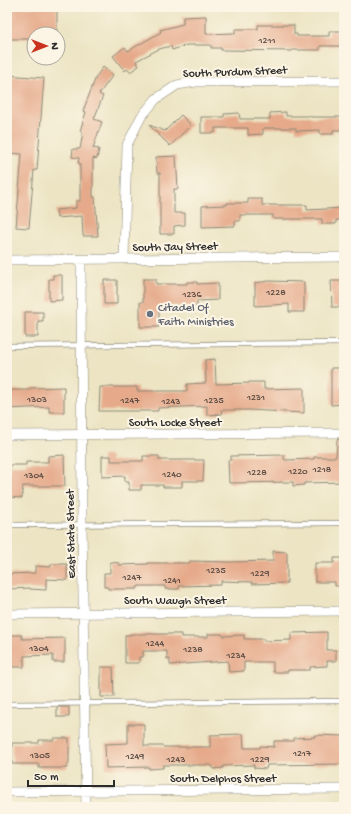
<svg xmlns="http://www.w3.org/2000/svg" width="351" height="814" viewBox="0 0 351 814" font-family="'Gochi Hand',sans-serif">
<rect width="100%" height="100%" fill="#fcf5e5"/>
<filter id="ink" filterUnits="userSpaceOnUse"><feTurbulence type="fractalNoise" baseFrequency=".025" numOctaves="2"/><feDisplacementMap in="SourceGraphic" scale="8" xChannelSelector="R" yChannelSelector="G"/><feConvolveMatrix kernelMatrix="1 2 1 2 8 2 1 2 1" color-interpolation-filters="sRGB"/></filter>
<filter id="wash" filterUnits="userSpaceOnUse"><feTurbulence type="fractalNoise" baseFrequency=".012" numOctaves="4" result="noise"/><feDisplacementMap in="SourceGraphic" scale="16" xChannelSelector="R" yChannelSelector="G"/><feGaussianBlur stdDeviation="0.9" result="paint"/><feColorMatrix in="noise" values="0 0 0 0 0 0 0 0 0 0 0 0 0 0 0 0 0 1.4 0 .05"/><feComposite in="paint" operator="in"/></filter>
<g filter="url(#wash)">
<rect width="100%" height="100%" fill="#ece4c3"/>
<g id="blocks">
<path fill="#e6aa8b" d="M7,7h50v27h-23v5h-27z
M206,16v18l29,-1v-4h23v-4h36v9h3v2h32v-5h15v15h-24v4h-28v1l-71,-1v-2h-10v-3h-24l-15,5 -1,-4 -12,3 -23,12 3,5 -9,6 -3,-3 -2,2 -12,-15 12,-9 3,4 33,-19 -1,-2 23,-6v-7z
M103,67l10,8 -14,19 4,2 -9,23 8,3 -9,26 6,1 -2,10 -4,-1v39h2l3,39h-15l-1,-20 -25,2 -1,-8 20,-2v-7h4v-38h-2l1,-5 -7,-1 1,-8h7l3,-17 -3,-1 6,-19 -3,-1 13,-34z
M7,75l37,3 -7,92h-3l-5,58 -13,-1 6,-73 -15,-1z
M286,112v4h24l1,1h33v13h-11v4h-13v-4l-24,1v-3h-33v6l-15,1v-7h-33v5h-14v-16h23v-3l15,-1 1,6h30v-6z
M181,115l10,10 -21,21 -21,-21 16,6z
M176,156l2,33h-4v24h11v12l-11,1v8h-14v-61h-3l-1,-16z
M248,199h14v6h45v5l37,-2v12h-8v4h-14v-5h-49v-4h-33v6h-5v5l-33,1v-21l25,-1v-2h21z
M53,275h9v25l-13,1v-22h4z
M143,279h13v5h31v-2h10v2l21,-1v17l-21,1v6l-38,-2v22h-19v-25h3z
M104,280h13v24h-13z
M269,281l35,1v30h-15v-8l-34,2v-23z
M331,281h13v26h-12z
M25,312h18v9h-5v16h-13z
M215,359l1,25 33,-1v-1h15v7l40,-1v25l-55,-3h-28l1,4 -15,1v-9l-49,2v3h-59l1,-24h37v4h50v-7l19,-1 -1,-23z
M331,368h9v18h4v18l-13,1z
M64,387v25h-15v-5l-42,2v-19h23v-2z
M337,439l7,1v42l-40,1v2l-11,1v-4l-64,1 -1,-23h3v-4l53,-1v4l2,1 28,-1v-2h22z
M64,455l1,31h-42l-1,12 -13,-1 1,-32h16v-3h22v-6z
M102,456h9v5h32v-5h16v4h45l-1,21h-21v6h-19v-2h-22v5h-12v-8h-4v-6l-23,1z
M273,551l14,1v31l-35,1v-2l-31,-1v4l-42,1v3h-14v-3h-26v1h-2v2h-29v-2h-4v-14h6v-11l9,1v2l29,-1v-1h42v-2l39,1 44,-1z
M334,558h10v28h-9v-4h-20v-19h19z
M51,564h16v16l-21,-1v11l-16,-1v-1l-22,1v-15l27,-1v-7l16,1z
M327,632v18h9v11h-9v5l-17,1v3h-22v2h-15v-10h-29v9l-15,1 -1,-11 -58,4v-6h-3v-8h-24v6h-4v6h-14v-28h5v-1h51v3h27v-3h14l1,2 21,-1v4h20v2l27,-1v-7z
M9,635h13v4l43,-1v16h-1v8h-11v-7l-29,1v11h-15z
M101,667h12l1,30h-13z
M57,707h12v10h-12z
M128,724h16v22h19v1h47v-12l33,-1 1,14h16v-2l14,1v-6h20v-3l21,-1 -1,-2 30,1v28l-77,1 -1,4 -12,-1v-3l-31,1v2l-10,1v-3h-3v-1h-47v3l-14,1v-2l-43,1 -1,-24 23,-1z
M54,738h15v26h-2v4h-28v-4h-27v-21h27v-3h15z"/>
</g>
</g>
<g filter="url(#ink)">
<use href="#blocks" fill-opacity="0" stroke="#8c8877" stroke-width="1"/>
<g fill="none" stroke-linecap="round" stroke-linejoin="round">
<g stroke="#8c8877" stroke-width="6">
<path id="lane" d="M7,346l337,-3
M7,525l337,-2
M7,704l337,-3"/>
</g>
<g stroke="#8c8877" stroke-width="10">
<path id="street" d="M124,259l3,-114 14,-28 15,-18 21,-14 19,-3 148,-1
M7,260l337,-3
M81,260l1,265 4,282
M7,435l337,-2
M7,614l337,-3
M7,792l337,-3"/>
</g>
<use href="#lane" stroke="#fff" stroke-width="4.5"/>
<use href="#street" stroke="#fff" stroke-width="9"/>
</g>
</g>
<circle fill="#6b7280" stroke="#fcf5e5" stroke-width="1.5" cx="150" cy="314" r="4"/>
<g text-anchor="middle" stroke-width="4" stroke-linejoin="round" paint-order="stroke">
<g font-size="10" fill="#5a4b43">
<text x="267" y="43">1211</text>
<text x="276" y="295">1228</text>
<text x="192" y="297">1236</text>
<text x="256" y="400">1231</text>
<text x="37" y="402">1303</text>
<text x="130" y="403">1247</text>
<text x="214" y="403">1235</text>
<text x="171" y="404">1243</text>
<text x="322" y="472">1218</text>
<text x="298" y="474">1220</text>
<text x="257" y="475">1228</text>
<text x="172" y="477">1240</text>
<text x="34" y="478">1304</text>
<text x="216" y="573">1235</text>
<text x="260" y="576">1229</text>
<text x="132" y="580">1247</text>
<text x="172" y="583">1241</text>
<text x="155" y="646">1244</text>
<text x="39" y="651">1304</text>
<text x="193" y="652">1238</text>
<text x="236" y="658">1234</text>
<text x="302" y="756">1217</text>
<text x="40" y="758">1305</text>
<text x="135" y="759">1249</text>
<text x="176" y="762">1243</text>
<text x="260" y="762">1229</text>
</g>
<g font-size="12" fill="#2b2b2b" stroke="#fcf5e5">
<text transform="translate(235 71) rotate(-2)" y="4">South Purdum Street</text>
<text transform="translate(175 246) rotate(-1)" y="4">South Jay Street</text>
<text x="175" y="426">South Locke Street</text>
<text transform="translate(70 534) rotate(-91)" y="4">East State Street</text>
<text x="175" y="604">South Waugh Street</text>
<text x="223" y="782">South Delphos Street</text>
</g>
<g font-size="12" fill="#5b616d" stroke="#fcf5e5" text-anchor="start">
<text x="158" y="311">Citadel Of<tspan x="158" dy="14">Faith Ministries</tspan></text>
</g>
</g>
<rect width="351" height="814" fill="none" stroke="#fcf5e5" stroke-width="24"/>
<g transform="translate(46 46) rotate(90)"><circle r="19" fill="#fcf5e5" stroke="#a8a49b"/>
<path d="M0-3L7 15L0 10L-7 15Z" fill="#c8321e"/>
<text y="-6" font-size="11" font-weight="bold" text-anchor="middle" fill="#2b2b2b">N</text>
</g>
<path d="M28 780v6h86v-6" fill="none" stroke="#2b2b2b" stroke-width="2"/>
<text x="34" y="780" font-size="12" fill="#2b2b2b" stroke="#fcf5e5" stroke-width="3" paint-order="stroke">50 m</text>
</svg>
